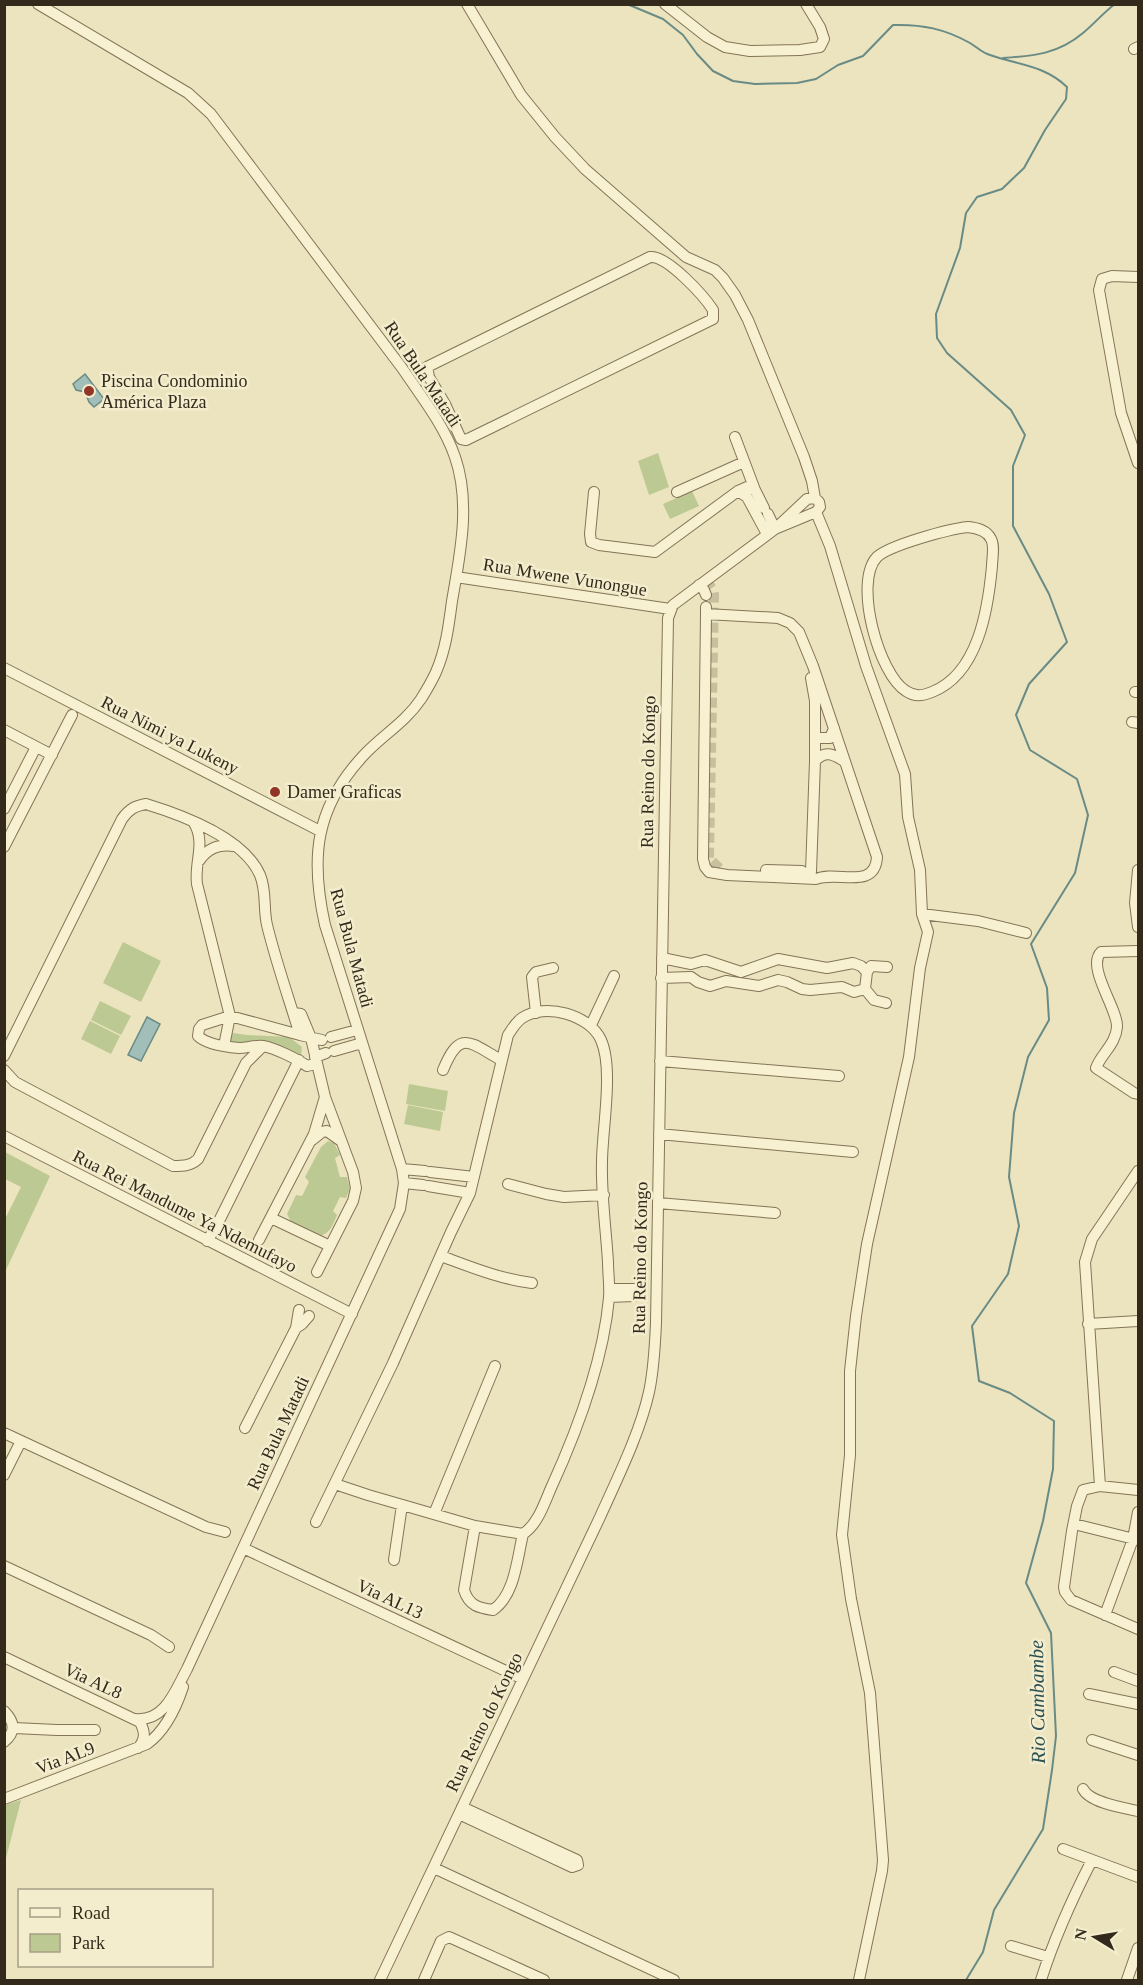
<svg xmlns="http://www.w3.org/2000/svg" width="1143" height="1985" viewBox="0 0 1143 1985" font-family="'Times New Roman',serif">
<rect width="100%" height="100%" fill="#ece4be"/>
<path fill="#bdc993" d="M658,453l11,34 -20,8 -11,-34z
M692,491l7,15 -29,13 -7,-15z
M123,942l38,19 -20,41 -38,-19z
M100,1001l31,15 -10,19 -30,-15z
M90,1021l30,15 -9,18 -30,-15z
M233,1033l14,2 42,2 13,10 -1,8 -3,3 -26,-11 -35,4 -10,-12z
M409,1084l39,7 -3,20 -39,-7z
M408,1105l35,7 -3,19 -36,-7z
M328,1141l6,2 6,12 -5,3 5,19h7l3,12 -4,9 -6,-1 -7,14 4,4c-4,9 -6,18 -17,21l-28,-12 -5,-10 9,-19 6,1 7,-14 -4,-5 16,-30z
M5,1152l45,24 -45,96v-53l16,-32 -16,-8z
M21,1800l-16,62v-57z"/>
<path fill="#a2beb9" stroke="#698b86" stroke-width="1.5" d="M85,374l19,25 -10,8 -5,-5 -4,-10 -9,-2 -3,-6z
M147,1017l13,7 -19,37 -13,-6z"/>
<g fill="none" stroke-linecap="round" stroke-linejoin="round">
<path stroke="#698b86" stroke-width="2" d="M627,4l36,15 20,16 14,19 16,17 20,10 22,3 42,-1 19,-4 22,-14 25,-9 30,-31c29,-1 52,4 77,18 7,4 12,10 20,12 28,10 54,10 77,32l-1,12 -21,31 -21,38 -22,21 -25,8 -11,16 -6,35 -24,66 1,24 10,15 64,57 14,25 -12,31v60l36,68 18,48 -38,42 -13,31 14,35 47,29 11,36 -13,58 -44,71 16,44 2,32 -21,37 -14,56 -5,64 10,49 -11,48 -36,52 7,55 31,12 44,28 -1,48 -10,52 -17,62 25,50 5,103 -4,34 -9,59 -49,81 -11,42 -17,28
M1003,58c31,-2 55,-4 80,-25 11,-9 20,-20 32,-29"/>
<path stroke="#c7bf9e" stroke-width="10" stroke-dasharray="10 5" stroke-linecap="butt" d="M706,580l7,10 1,5 -5,263 11,11"/>
<g stroke="#847458" stroke-width="12">
<path id="minor" d="M38,4l150,89 23,21 191,254c19,28 42,57 53,89 16,46 5,98 -3,144 -3,23 -6,48 -16,71 -4,9 -10,19 -15,27 -16,24 -40,37 -58,57 -48,52 -53,102 -38,169l77,244 2,14 -4,26 -213,460c-12,22 -22,53 -52,50
M467,4l54,91 34,42 30,32 101,88 29,13 8,8 12,17 13,25 56,137 8,24 3,17
M665,4l42,33 18,10 25,4 50,-1 20,-3 4,-8 -4,-12 -14,-23
M1134,49l4,-2
M650,257c17,-2 54,39 63,53v9l-247,121 -5,-1 -16,-35 -16,-27 -2,-10z
M1138,277l-26,-1 -10,3 -3,11 22,123 17,50
M735,437l20,53 9,18
M738,491l9,6 20,37
M594,492l-4,42 1,8 8,3 56,7 83,-61 9,-4 8,3
M677,492l67,-30
M816,512l14,34 36,120 39,108 3,43 12,53 2,44 6,18 -8,36 -11,89 -42,187 -11,72 -6,55v84l-8,80 9,64 19,94 13,167 -1,11 -23,109
M768,514l7,15
M968,527c9,1 19,3 23,12 4,7 1,19 1,27 -4,44 -14,108 -60,126 -10,4 -17,5 -26,-1 -27,-16 -53,-109 -29,-134 13,-12 72,-28 91,-30z
M456,577l214,32
M699,585l5,5 2,5
M706,614l72,4 12,5 9,9 14,34 64,191c-2,34 -40,13 -61,22l-89,-4 -18,-3 -4,-5 -2,-8 3,-245v-7
M4,668l316,163
M1135,692h3
M1132,722l6,1
M4,730l48,25
M815,735l3,3h12l4,-10
M815,761c10,-11 18,-7 29,0
M4,809l32,-62
M194,823c12,20 0,40 3,61l33,132 -6,30
M4,847l68,-132
M199,861c9,-13 19,-17 35,-15
M766,870l36,1
M1138,870l-3,33 3,24
M811,872l4,-111v-60l-4,-23
M922,914l56,7 48,12
M1138,951l-37,1c-15,15 17,57 16,75 -1,17 -16,27 -21,41l38,25 4,1
M662,958l29,6 14,-4 36,12 37,-13 49,9 26,-5 8,3 6,6
M661,978l30,-1 7,5 12,4 16,-5 33,5 19,-6 9,2 15,7 8,1 32,-3 12,5 11,-3
M865,989l2,-17 4,-6 16,1
M865,989l9,11 12,3
M294,1013l7,1 10,24 14,59 28,75 3,16 -3,13 -36,71
M536,1013l-4,-36 4,-5 17,-4
M591,1025l23,-49
M300,1035l-70,-19 -28,9 -3,4 -1,7c8,8 29,11 41,12 8,0 16,-3 24,-2 12,2 34,13 44,20l9,-2
M331,1037l26,-7
M334,1051l28,-8
M4,1056l118,-237c7,-10 13,-13 24,-15 36,11 98,34 114,71 7,17 3,33 7,50 9,37 22,74 33,110l22,5
M315,1057l11,-4
M660,1061l179,15
M4,1070l11,12 158,84c10,0 18,0 25,-7l48,-96 17,-17
M443,1070c17,-41 26,-28 58,-10
M659,1134l194,18
M4,1136l348,178
M312,1140l10,-8 5,-1 14,10
M402,1169l23,2
M430,1172l44,5
M404,1183l19,2
M508,1184l38,10 18,3 40,-2
M428,1186l42,7
M658,1203l117,10
M271,1218l59,28
M259,1240l55,-106 11,-37
M207,1241l9,-14 83,-167
M441,1256c30,11 59,23 91,27
M609,1289h25
M609,1297l25,-1
M1088,1324l50,-3
M296,1328l6,-4 7,-8
M245,1428l51,-100 3,-18
M4,1433l202,94 19,5
M4,1475l17,-34
M1100,1486l-15,-224 7,-23 46,-68
M1138,1490l-38,-4 -17,4 -6,16 -5,25 -8,56 1,5 6,8 67,29
M434,1514l61,-148
M316,1522l77,-159 58,-131 19,-39 38,-158c4,-6 8,-13 14,-17 23,-16 68,-3 79,22 13,29 1,90 1,122 -1,33 4,67 6,100 0,12 2,24 1,36 -6,65 -31,131 -58,190 -7,16 -13,36 -28,46l-48,-8 -107,-31 -33,-11
M1074,1524l64,16
M475,1526l-11,64c5,16 15,18 29,20 22,-15 24,-51 30,-76
M243,1548l280,131
M394,1560l8,-55
M4,1566l147,69 18,12
M1105,1615l28,-76 5,-27
M4,1657l136,65c5,10 6,17 -2,26
M1114,1672l24,9
M1089,1694l49,10
M4,1711c11,11 12,21 0,31
M14,1728l43,2h38
M1092,1740l46,15
M1083,1789c7,14 41,19 55,22
M4,1799l143,-55c18,-13 29,-36 36,-57
M459,1814l113,53 6,-2 -1,-5 -115,-53
M1063,1849l75,28
M434,1868l240,112
M1011,1946l37,11
M380,1980l220,-463c17,-38 40,-84 49,-125 5,-23 6,-46 7,-69l12,-705 5,-13 102,-76 32,-30 8,-1 4,4 1,5 -4,5 -41,17
M424,1980l17,-39 8,-4 95,43
M1041,1980c13,-41 31,-81 51,-120
M1127,1980l11,-32"/>
</g>
<use href="#minor" stroke="#f7f0d1" stroke-width="10"/>
</g>
<g fill="#913529" stroke="#f4edcd" stroke-width="2">
<circle cx="89" cy="391" r="6"/>
<circle cx="275" cy="792" r="6"/>
</g>
<g text-anchor="middle" stroke-width="5" stroke-linejoin="round" paint-order="stroke">
<g font-size="18" fill="#342a1c" stroke="#f4edcd">
<text transform="translate(423 374) rotate(56)" y="6">Rua Bula Matadi</text>
<text transform="translate(565 577) rotate(9)" y="6">Rua Mwene Vunongue</text>
<text transform="translate(170 735) rotate(27)" y="6">Rua Nimi ya Lukeny</text>
<text transform="translate(648 772) rotate(-89)" y="6">Rua Reino do Kongo</text>
<text transform="translate(352 948) rotate(75)" y="6">Rua Bula Matadi</text>
<text transform="translate(185 1211) rotate(27)" y="6">Rua Rei Mandume Ya Ndemufayo</text>
<text transform="translate(640 1258) rotate(-89)" y="6">Rua Reino do Kongo</text>
<text transform="translate(278 1433) rotate(-65)" y="6">Rua Bula Matadi</text>
<text transform="translate(390 1599) rotate(25)" y="6">Via AL13</text>
<text transform="translate(93 1681) rotate(25)" y="6">Via AL8</text>
<text transform="translate(484 1722) rotate(-64)" y="6">Rua Reino do Kongo</text>
<text transform="translate(65 1758) rotate(-21)" y="6">Via AL9</text>
</g>
<g font-size="18" fill="#342a1c" stroke="#f4edcd" text-anchor="start">
<text x="101" y="387">Piscina Condominio<tspan x="101" dy="21">América Plaza</tspan></text>
<text x="287" y="798">Damer Graficas</text>
</g>
<g font-size="20" font-style="italic" fill="#2b5153" stroke="#f4edcd">
<text transform="translate(1037 1702) rotate(-91)" y="7">Rio Cambambe</text>
</g>
</g>
<rect width="1143" height="1985" fill="none" stroke="#342a1c" stroke-width="12"/>
<rect x="18" y="1889" width="195" height="78" fill="#f4edcd" stroke="#a79f86" stroke-width="1.5"/>
<rect x="30" y="1908" width="30" height="9" fill="#f7f0d1" stroke="#a79f86" stroke-width="1.5"/>
<text x="72" y="1919" font-size="18" fill="#342a1c">Road</text>
<rect x="30" y="1934" width="30" height="18" fill="#bdc993" stroke="#a79f86" stroke-width="1.5"/>
<text x="72" y="1949" font-size="18" fill="#342a1c">Park</text>
<g transform="translate(1095 1937) rotate(281)" stroke="#f4edcd" stroke-width="4.5" paint-order="stroke">
<path d="M0-4.5L10 22L0 15L-10 22Z" fill="#342a1c"/>
<text y="-9" font-size="16" font-weight="bold" text-anchor="middle" fill="#342a1c">N</text>
</g>
</svg>
